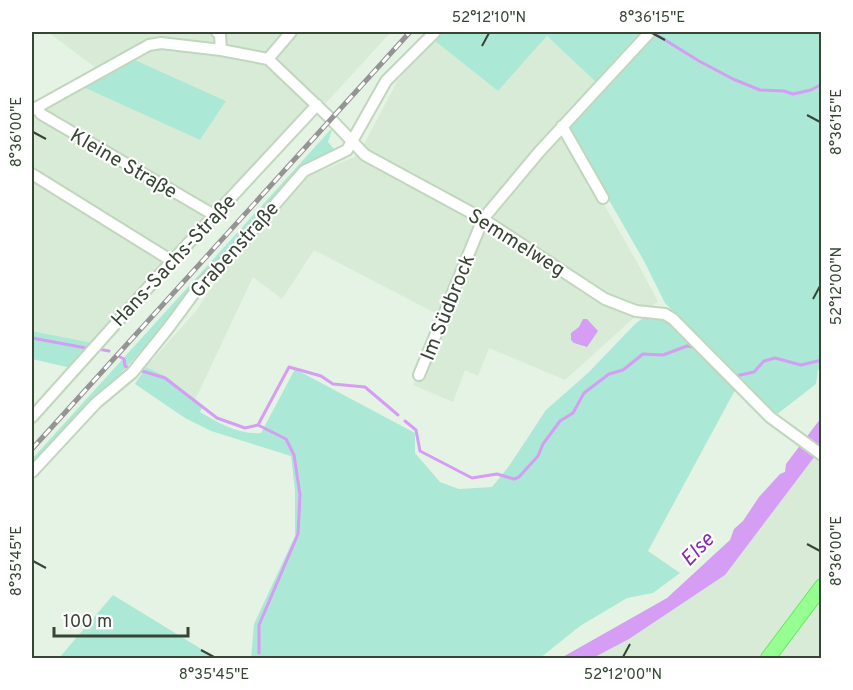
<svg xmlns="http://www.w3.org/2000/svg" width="853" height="690" viewBox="0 0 853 690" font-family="Overpass,sans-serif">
<rect width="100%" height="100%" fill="#e5f3e4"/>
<path fill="#d7ebd6" d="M48,32h343l-66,72 -7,-6 -104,108 -121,137 -61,-12v-227l40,-22 128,58 26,-39 -100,-45 -29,13z
M547,36l50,47 -39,41 80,140 20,38 -21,13 -72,65 -76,-32 -11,28 -13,-6 -12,32 -40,-17 26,-70 -125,-65 -32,49 -29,-22 -58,123 -28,-23 -21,-10 50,-56 16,-24 97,-111 45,-19 10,-13 34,-64 37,-39 63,50z
M821,451v207h-228l36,-19 96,-64 90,-119z"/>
<path fill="#abe9d6" d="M444,32h200l-47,51 -50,-47 -49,55 -63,-50z
M655,32h166l1,334 -4,4 -2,14 -40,31 -111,-112 -21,-42 -73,-127v-13z
M135,60l91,41 -26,39 -117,-53z
M333,127l-5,15 6,7 -28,15 -173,196 -101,108v-9z
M648,315l13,2 13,6 64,66 -4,3 -86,159 32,22 -27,20 -26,5 -47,28 -40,32h-289l3,-34 41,-88v-45l-4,-35 -80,-25 -26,-13 -50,-34 11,-17 21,10 36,29 -3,6c18,11 40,23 61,21l34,-64 120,64v20l25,29 19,7 33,-2 17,-21 37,-56 43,-38 47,-49z
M32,331l61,12 -22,25 -39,-9z
M113,595l103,63h-157z"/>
<path fill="#d59df3" d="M583,319h4l11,12 -11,16 -13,-4 -3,-3v-7l8,-6z
M821,418v33l-6,5 -90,119 -96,64 -36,19h-32l106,-60 63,-58 4,-11 9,-8 16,-24 21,-23 5,-2 1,-8z"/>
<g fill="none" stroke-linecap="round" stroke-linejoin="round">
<path stroke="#d59df3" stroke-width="3" d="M657,35l42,26 34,18 27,11 24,1 9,3 18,-4 11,-6
M32,338l54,10
M98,349l11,2
M120,357l4,2 1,7 3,2
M711,365l18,18
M142,371l23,7 52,40 28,10 13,-3 28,14 8,16 6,40 -2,39 -39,91v28
M736,376l18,-4 10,-11 11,-3 26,7 21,-5
M405,421l11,9 4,21 52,27 25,-4 17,5 5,-2 19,-21 5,-12 17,-23 13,-8 11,-20 25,-19 14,-4 20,-16 20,1 24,-9 7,1
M258,425l31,-58 32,9 12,8 32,3 33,28"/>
<g stroke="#c0d6bd" stroke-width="14">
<path id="minor" d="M217,32l3,3 1,15
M268,59l23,-27
M37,107l4,7 173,101
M32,110l117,-65 12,-2 60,7 47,9 63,60 34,36 118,64 122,80 31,12 29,3 8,5 97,98 52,38
M562,126l41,72
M32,174l140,87
M419,375l64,-156 56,-67 111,-120
M32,417l140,-156 145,-156
M32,472l64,-69 36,-30 37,-46 31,-42 31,-30 73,-84 43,-21 39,-69 49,-49"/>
</g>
<g stroke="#65e85d" stroke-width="16">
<path id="major" d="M768,658l54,-72"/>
</g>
<use href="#minor" stroke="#fff" stroke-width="10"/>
<use href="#major" stroke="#95ff91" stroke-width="14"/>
<g stroke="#949494" stroke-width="5">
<path id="rail" d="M32,449l378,-417"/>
</g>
<use href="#rail" stroke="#fff" stroke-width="3" stroke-dasharray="9" stroke-linecap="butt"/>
</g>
<path fill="none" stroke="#364534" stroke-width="2" d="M652,33l13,7M482,46l7,-13M807,115l13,7M33,132l13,7M813,299l7,-13M807,544l13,7M33,561l13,7M201,650l13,7M623,657l7,-13"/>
<g text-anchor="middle" stroke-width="4.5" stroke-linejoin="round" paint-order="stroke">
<g font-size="20" fill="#364534" stroke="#fff">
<text transform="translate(124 163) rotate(30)" y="7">Kleine Straße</text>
<text transform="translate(517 242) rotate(32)" y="7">Semmelweg</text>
<text transform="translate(234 249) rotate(-48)" y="7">Grabenstraße</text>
<text transform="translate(173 260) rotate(-47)" y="7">Hans-Sachs-Straße</text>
<text transform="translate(447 307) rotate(-68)" y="7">Im Südbrock</text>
</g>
<g font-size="21" font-style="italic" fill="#862ab4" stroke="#fff">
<text transform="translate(697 549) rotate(-46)" y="7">Else</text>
</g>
</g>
<rect width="853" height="690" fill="none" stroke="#ffffff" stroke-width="66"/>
<path d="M54 627v9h134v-9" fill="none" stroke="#364534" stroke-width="3"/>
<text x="63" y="627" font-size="18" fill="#364534" stroke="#ffffff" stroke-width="4.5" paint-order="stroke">100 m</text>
<rect x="33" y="33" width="787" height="624" fill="none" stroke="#364534" stroke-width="2"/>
<g font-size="15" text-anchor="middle" fill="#364534">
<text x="489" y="22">52°12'10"N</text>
<text x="652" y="22">8°36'15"E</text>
<text transform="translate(836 122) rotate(-90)" y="5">8°36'15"E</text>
<text transform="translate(16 132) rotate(-90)" y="5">8°36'00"E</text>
<text transform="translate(836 286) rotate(-90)" y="5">52°12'00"N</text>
<text transform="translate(836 551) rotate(-90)" y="5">8°36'00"E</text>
<text transform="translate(16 561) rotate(-90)" y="5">8°35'45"E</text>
<text x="214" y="679">8°35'45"E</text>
<text x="623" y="679">52°12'00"N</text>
</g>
</svg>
